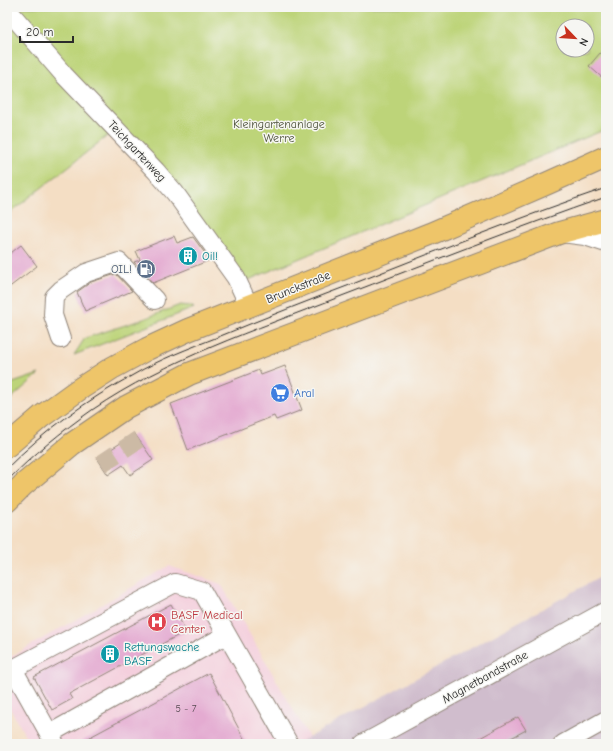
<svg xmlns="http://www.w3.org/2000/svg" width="613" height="751" viewBox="0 0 613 751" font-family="'Comic Neue',sans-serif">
<rect width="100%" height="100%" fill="#f6f6f2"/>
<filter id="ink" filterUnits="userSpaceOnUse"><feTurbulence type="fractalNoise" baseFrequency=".025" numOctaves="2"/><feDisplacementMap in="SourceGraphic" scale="8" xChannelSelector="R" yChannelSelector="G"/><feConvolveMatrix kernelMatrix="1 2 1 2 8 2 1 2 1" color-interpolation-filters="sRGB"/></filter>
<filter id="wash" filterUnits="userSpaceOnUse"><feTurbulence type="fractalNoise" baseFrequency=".012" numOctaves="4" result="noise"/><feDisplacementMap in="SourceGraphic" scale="16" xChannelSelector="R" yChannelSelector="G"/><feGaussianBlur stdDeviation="0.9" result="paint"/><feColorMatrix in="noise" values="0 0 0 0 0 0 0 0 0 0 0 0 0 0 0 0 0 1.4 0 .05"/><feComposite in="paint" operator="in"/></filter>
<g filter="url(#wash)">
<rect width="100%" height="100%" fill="#f4dec4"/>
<path fill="#f4cfdd" d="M169,566l52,18 88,153 -13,7h-266l-23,-41v-44z"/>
<path fill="#d0bdcd" d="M606,574v170h-310l13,-7z"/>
<path fill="#bdd479" stroke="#748052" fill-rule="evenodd" d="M7,7h599v122l-360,152 -83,-97 -52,-51 -104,82zM563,26h24v24h-24z
M180,305l10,1 4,2 -120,47 11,-17 56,-18z
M39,374l-32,28v-17z"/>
<g id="blocks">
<path fill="#e4abd1" d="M606,46v35l-17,-15z
M174,236l3,7 16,-6 17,23 -57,23 -19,-21 6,-2 -4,-9z
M21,245l16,21 -30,23v-33z
M116,274l16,17 -47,20 -8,-19 14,-10z
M285,366l17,44 -26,10 -2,-4 -86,34 -17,-46 88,-34 2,5z
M135,434l18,26 -23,15 -7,-10 -15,10 -11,-17z
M171,604l15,27 -117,63 3,5 -20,11 -18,-33z
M209,673l38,71h-170z
M518,717l8,13 -26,14h-31z"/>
</g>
</g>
<g filter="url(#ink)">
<use href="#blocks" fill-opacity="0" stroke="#908478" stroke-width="1"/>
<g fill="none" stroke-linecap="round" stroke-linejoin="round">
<path stroke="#ccbaa5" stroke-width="18" stroke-dasharray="18 9" stroke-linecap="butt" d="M101,464l38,-25"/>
<g stroke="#908478" stroke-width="20">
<path id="minor" d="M7,9l57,66 92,96 19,22 61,85 13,28
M562,233l23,3 21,7
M61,339l-8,-24 1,-18 7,-7 25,-17 33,-11 36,38
M49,734l177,-99
M55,744l-42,-75 162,-86 27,8 87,153
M363,744l243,-133
M563,744l43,-24"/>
</g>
<g stroke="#908478" stroke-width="24">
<path id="major" d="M7,446l35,-30 36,-26 34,-22 35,-19 41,-19 242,-96 118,-51 58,-26
M7,501l16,-16 49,-41 54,-37 63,-33 370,-141 47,-13"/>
</g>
<use href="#minor" stroke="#fff" stroke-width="18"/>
<use href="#major" stroke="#eec569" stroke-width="22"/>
<path stroke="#2b2b2b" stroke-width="1" d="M7,468c37,-37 80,-68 126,-93 27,-16 57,-27 85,-38 46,-19 92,-37 137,-54 84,-33 166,-66 251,-95
M7,481c26,-26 55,-50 85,-71 75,-51 163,-80 247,-113 89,-34 177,-69 267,-100"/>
</g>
</g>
<defs>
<g id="building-disc" transform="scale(1)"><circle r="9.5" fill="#0f9aa8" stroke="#f6f6f2"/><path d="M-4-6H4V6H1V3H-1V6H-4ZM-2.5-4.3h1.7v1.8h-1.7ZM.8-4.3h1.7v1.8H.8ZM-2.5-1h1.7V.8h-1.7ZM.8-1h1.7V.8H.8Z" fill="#fff"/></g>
<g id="fuel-disc" transform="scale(1)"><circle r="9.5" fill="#5c6f8a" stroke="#f6f6f2"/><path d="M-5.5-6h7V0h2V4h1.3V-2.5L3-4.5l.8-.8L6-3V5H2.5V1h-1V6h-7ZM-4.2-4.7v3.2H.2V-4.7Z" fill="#fff"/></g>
<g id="supermarket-disc" transform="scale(1)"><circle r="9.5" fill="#3f7fe0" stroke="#f6f6f2"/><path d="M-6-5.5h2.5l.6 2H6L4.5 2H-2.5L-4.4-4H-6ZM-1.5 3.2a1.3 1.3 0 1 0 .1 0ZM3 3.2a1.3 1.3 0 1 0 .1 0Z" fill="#fff"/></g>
<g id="hospital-disc" transform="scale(1)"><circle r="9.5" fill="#e0444e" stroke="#f6f6f2"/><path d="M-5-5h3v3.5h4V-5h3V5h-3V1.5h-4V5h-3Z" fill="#fff"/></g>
</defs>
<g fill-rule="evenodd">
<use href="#building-disc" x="188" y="256"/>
<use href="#fuel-disc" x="146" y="269"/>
<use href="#supermarket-disc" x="280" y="393"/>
<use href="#hospital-disc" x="157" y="622"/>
<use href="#building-disc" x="110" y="654"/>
</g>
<g text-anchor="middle" stroke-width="3" stroke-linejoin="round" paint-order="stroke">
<g font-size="10" fill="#594b54">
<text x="186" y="712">5 - 7</text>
</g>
<g font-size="12" fill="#50553e" stroke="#f6f6f2">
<text x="279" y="128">Kleingartenanlage<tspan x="279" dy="14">Werre</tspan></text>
</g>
<g font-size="12" fill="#2b2b2b" stroke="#f6f6f2">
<text transform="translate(137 151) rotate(47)" y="4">Teichgartenweg</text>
<text transform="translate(298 287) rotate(-22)" y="4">Brunckstraße</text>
<text transform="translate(485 677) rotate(-29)" y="4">Magnetbandstraße</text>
</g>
<g font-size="12" fill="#0d838f" stroke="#f6f6f2" text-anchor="start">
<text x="202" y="260">Oil!</text>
<text x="124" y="651">Rettungswache<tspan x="124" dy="14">BASF</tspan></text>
</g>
<g font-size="12" fill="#4e5e75" stroke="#f6f6f2" text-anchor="end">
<text x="132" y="273">OIL!</text>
</g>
<g font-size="12" fill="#366cbe" stroke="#f6f6f2" text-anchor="start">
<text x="294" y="397">Aral</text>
</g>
<g font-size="12" fill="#be3a42" stroke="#f6f6f2" text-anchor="start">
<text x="171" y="619">BASF Medical<tspan x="171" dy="14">Center</tspan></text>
</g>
</g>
<rect width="613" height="751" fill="none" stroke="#f6f6f2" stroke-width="24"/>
<g transform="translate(575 38) rotate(115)"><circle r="19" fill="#f6f6f2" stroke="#a5a5a2"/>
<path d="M0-3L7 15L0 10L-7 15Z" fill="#c8321e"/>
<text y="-6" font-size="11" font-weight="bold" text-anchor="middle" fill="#2b2b2b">N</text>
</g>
<path d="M20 36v6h53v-6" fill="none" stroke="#2b2b2b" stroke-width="2"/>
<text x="26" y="36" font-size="12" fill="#2b2b2b" stroke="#f6f6f2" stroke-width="3" paint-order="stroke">20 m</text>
</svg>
